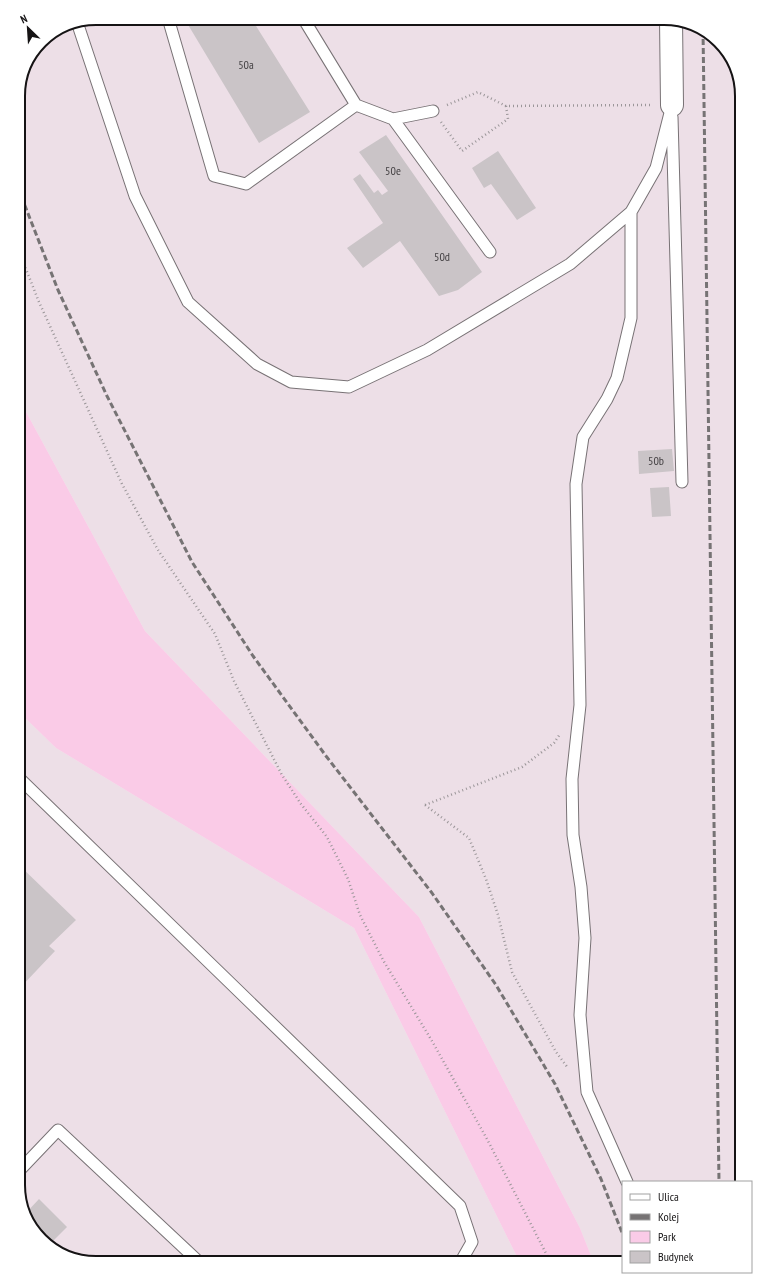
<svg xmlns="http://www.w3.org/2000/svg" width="760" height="1281" viewBox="0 0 760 1281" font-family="'PT Sans Narrow',sans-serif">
<rect width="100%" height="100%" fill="#f2ecef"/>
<path fill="#eddfe7" d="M96,18h573l39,13 26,31 8,34v1086h-119v81h-29l-14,-35 -161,-311 -274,-286 -127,-234v-306l8,-29 15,-21 25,-17z
M18,711l38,37 298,180 166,335h-429l-39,-13 -26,-31 -8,-34z"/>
<path fill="#facbe7" d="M18,397l127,234 274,286 161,311 14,35h-74l-166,-335 -298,-180 -38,-37z"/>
<path fill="#cac4c7" d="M184,18h67l59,94 -51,31z
M386,135l96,137 -24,18 -19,6 -39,-55 -37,27 -16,-20 36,-25 -30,-44 7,-5 14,19 4,-3 4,5 6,-4 -29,-39z
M498,151l38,57 -19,12 -26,-36 -7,4 -12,-20z
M672,449l2,22 -35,3 -1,-23z
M669,487l2,29 -19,1 -2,-29z
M18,864l58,56 -27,26 6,5 -37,39z
M39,1199l28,28 -18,18 -23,-26 -1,-5z"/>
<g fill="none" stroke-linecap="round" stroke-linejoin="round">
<g stroke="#787275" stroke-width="13">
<path id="service" d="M168,18l46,158 32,8 110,-79
M303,18l53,87 37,14
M77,22l58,174 53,106 69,62 34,18 58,5 78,-37 143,-86 61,-52
M433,111l-40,8 97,133
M672,117l10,365
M18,777l442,429 12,36 -12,21
M18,1172l40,-42 141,132
M627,1182l-40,-90 -7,-77 5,-77 -4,-51 -8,-52 -1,-56 8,-74 -4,-221 7,-47 24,-38 10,-21 14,-60v-106l25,-44 16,-63"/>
</g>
<g stroke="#787275" stroke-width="24">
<path id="minor" d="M671,19l1,86"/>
</g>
<path stroke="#9b9699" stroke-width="2.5" stroke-dasharray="1 3" stroke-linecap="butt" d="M447,105l31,-13 28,14
M441,122l21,29 46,-32 -2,-13 145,-1
M18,249l21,53 83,182 36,66 57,84 19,47 48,94 19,29 26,33 21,42 12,36 23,45 49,81 55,98 64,124
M425,805l44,33 17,41 12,36 14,57 44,80 12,16
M425,805l97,-38 32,-24 6,-9"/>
<use href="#service" stroke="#fff" stroke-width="11"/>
<use href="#minor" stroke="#fff" stroke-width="22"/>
<path stroke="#767374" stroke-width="3" stroke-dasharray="6 3" stroke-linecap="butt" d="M703,30l16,1152
M737,75l5,327
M18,188l40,102 49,106 85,166 61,94 73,100 106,137 64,92 59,99 46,95 22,56"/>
</g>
<g text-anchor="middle" stroke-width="3" stroke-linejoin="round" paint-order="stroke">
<g font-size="12" fill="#423f41">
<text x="246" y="69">50a</text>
<text x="393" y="175">50e</text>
<text x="442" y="261">50d</text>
<text x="656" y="465">50b</text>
</g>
</g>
<path d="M0 0H760V1281H0ZM96 25H664A71 71 0 0 1 735 96V1185A71 71 0 0 1 664 1256H96A71 71 0 0 1 25 1185V96A71 71 0 0 1 96 25Z" fill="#fff" fill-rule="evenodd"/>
<path fill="none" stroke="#151314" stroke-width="2" d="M96 25H664A71 71 0 0 1 735 96V1185A71 71 0 0 1 664 1256H96A71 71 0 0 1 25 1185V96A71 71 0 0 1 96 25Z"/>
<rect x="622" y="1181" width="130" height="92" fill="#ffffff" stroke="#a1a1a1"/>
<rect x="630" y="1194" width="20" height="6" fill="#ffffff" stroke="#a1a1a1"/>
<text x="658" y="1201" font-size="12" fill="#151314">Ulica</text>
<rect x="630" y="1214" width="20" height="6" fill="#767374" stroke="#a1a1a1"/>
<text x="658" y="1221" font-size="12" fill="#151314">Kolej</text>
<rect x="630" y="1231" width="20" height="12" fill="#facbe7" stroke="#a1a1a1"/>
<text x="658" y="1241" font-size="12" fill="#151314">Park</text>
<rect x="630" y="1251" width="20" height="12" fill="#cac4c7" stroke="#a1a1a1"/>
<text x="658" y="1261" font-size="12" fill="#151314">Budynek</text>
<g transform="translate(28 28) rotate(335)" stroke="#ffffff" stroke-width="3" paint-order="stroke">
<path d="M0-3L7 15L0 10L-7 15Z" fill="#151314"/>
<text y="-6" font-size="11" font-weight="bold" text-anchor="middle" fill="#151314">N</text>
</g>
</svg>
